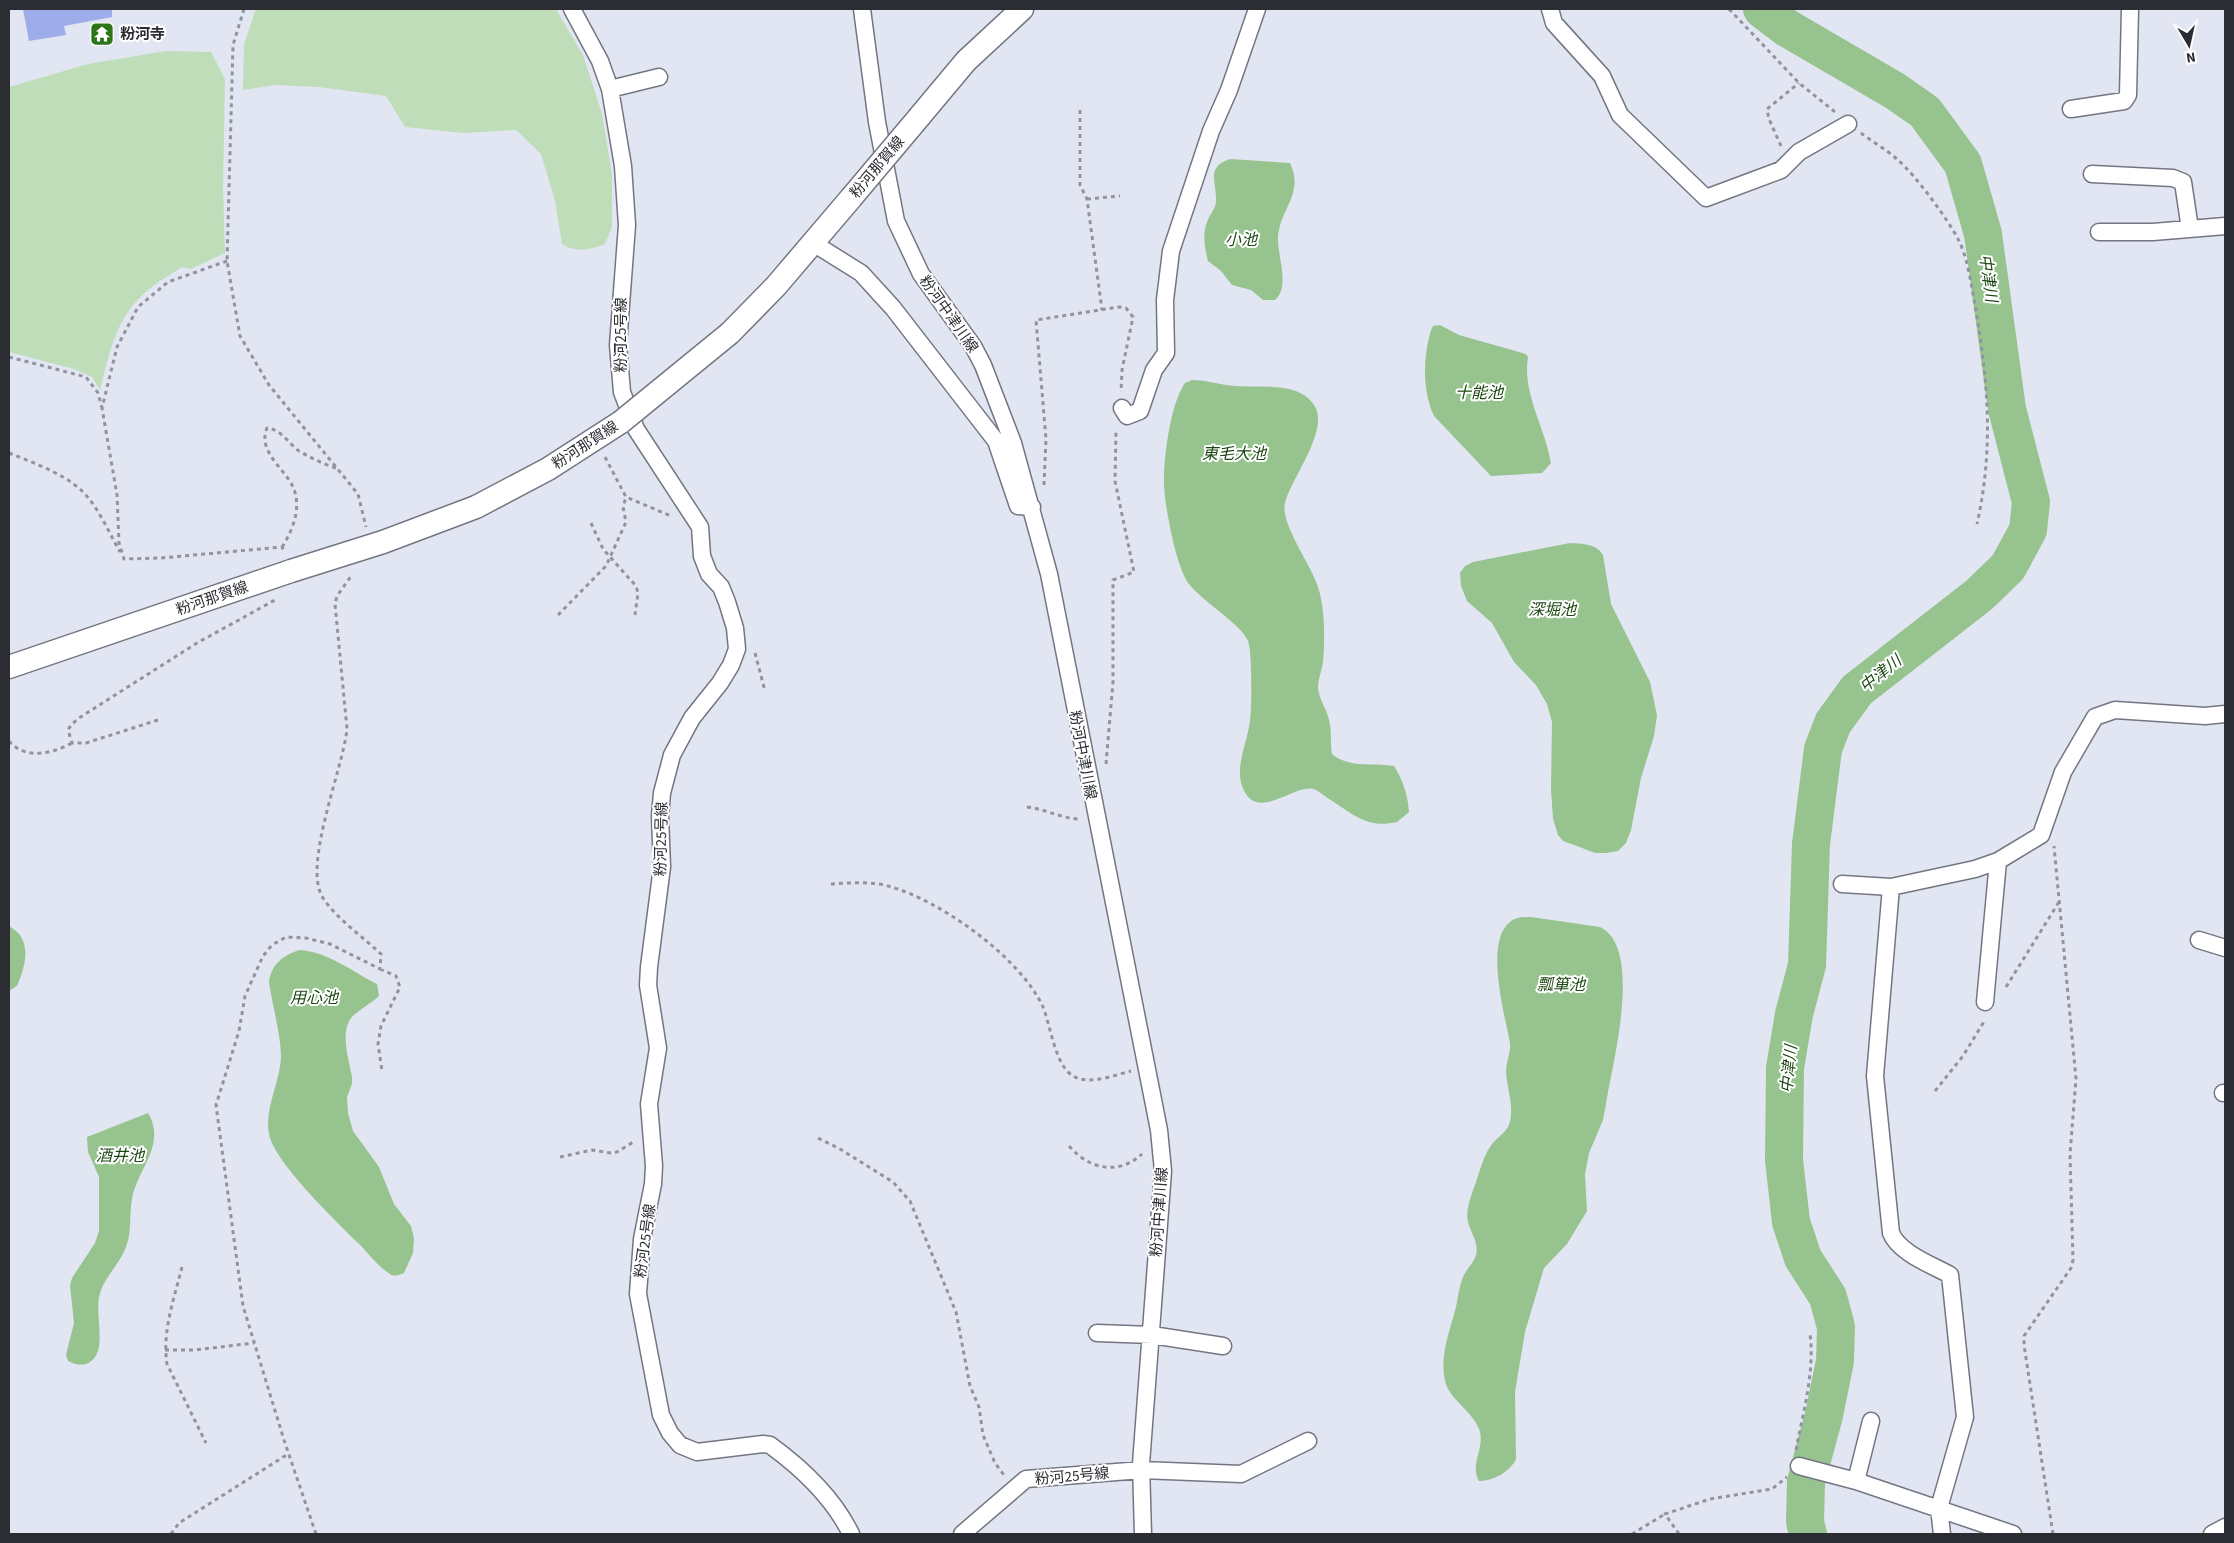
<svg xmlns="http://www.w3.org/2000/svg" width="2234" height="1543" viewBox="0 0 2234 1543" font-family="'Source Sans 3','Noto Sans JP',sans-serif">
<rect width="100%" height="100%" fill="#e2e6f3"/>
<path fill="#bfddb8" d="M256,9h300l27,46 19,59 10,61v52l-7,17c-15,6 -30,9 -43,0l-7,-43 -14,-47 -25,-24 -52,3 -59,-6 -19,-31 -67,-9 -44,-2 -32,5 1,-46z
M166,51l45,1 14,27 -2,109 2,65 -34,16 -9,-2c-12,8 -25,15 -35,24 -32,27 -37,61 -47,99l-8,-13 -18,-8 -65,-17v-265l79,-23z"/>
<path fill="#97c48e" d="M1230,159l60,4c15,32 -12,47 -12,77 0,17 12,47 -3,60h-12l-12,-10 -19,-5 -11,-14 -13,-10c-3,-12 -6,-27 -1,-39 2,-7 9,-13 9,-21 1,-19 -11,-34 14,-42z
M1440,325l19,10 67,19 2,3c-6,36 17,70 23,106l-9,10 -51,3 -57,-60c-12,-26 -11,-59 -3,-86l2,-4z
M1192,380c15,0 29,5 44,6 24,2 63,-5 78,19 17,24 -24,75 -29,98 -5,21 27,63 33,84 7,21 7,52 5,75 -1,8 -5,17 -5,26 1,12 9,21 11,32 3,11 1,22 3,34 18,15 41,8 62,12 9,14 14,30 15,46l-12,10c-30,7 -44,-8 -68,-23 -5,-3 -11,-9 -16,-10 -17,-5 -52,29 -67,5 -15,-23 2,-50 4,-74 2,-11 2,-70 -2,-79 -6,-16 -45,-39 -59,-57 -13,-16 -25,-81 -25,-102 0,-26 6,-77 21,-99z
M1570,543c12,1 26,0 33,12l8,49 39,78 7,33 -3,21 -13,42 -10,52 -5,13 -8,8 -11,2h-12l-18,-7 -14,-5 -5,-6 -5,-16 -2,-30 1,-67 -5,-18 -11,-19 -22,-23 -22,-39 -25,-22 -6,-15 -1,-13 5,-7 8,-4z
M1531,917l69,10c44,21 12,138 6,177l-3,16 -14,33 -4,21 2,37 -20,33 -23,24 -19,64 -10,60 1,67c-6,13 -23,22 -37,22 -10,-17 7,-34 0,-52 -7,-18 -28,-29 -33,-45 -8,-25 4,-53 10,-77 2,-10 3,-20 7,-30 3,-8 11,-14 13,-22 3,-12 -5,-22 -8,-33 -3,-13 4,-28 8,-40 4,-11 7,-25 14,-35 9,-14 20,-13 21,-33 1,-15 -5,-30 -5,-45 1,-9 5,-18 4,-26 -5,-27 -26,-101 0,-121 6,-5 13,-5 21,-5z
M9,926c24,13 17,39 8,60l-8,5z
M299,950c30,2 52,21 78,34l2,12c-8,8 -20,13 -28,22 -11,15 -2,42 1,59v7l-5,13 1,16 5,18 26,36 15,37 17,22 3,12 -1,15 -9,20c-5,2 -10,4 -14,1 -13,-8 -22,-22 -33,-32 -21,-21 -83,-80 -88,-108 -5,-26 11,-51 12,-77 0,-22 -9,-53 -12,-75 3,-19 14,-26 30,-32z
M148,1113c19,32 -11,56 -16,86 -3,16 0,33 -6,48 -6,16 -19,28 -25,43 -8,20 5,51 -6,67 -7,10 -17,9 -27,4l-2,-6 8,-32 -4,-37 2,-8 23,-35 4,-12v-54l-11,-25 -1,-15z"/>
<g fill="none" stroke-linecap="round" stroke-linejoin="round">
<path stroke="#97c48e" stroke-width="38" d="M1762,9l25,19 108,63 30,21 38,52 20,70 24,175 24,93 -3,28 -20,37 -29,28 -122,95 -24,33 -10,26 -12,95 -4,121 -13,49 -9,54 -1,92 7,62 12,36 25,39 8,30 -1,34 -11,54 -18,67 -1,40 3,12"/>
</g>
<path fill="#9eadea" d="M23,9h89v8l-48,9 2,9 -37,6z"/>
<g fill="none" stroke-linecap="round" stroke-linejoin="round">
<g stroke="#737682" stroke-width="19">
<path id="street" d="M572,9l28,52 10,28 13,77 4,59 -9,120 4,47 14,37 64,98 2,29 7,18 12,13 6,15 8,26 2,21 -6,16 -11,18 -28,35 -20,37 -10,38 -2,23 2,51 -13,100 -1,18 10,63 -9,56 5,62 -1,18 -11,55 -4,55 23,121 9,18 10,12 17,7 66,-8 7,1c33,24 63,52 81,89
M862,9l15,113 19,99 25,53 52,72 10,19 30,78 36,131 110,556 4,41 -22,293 2,70
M1550,9l4,14 48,53 18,39 86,83 75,-28 18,-18 49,-28
M610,89l49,-12
M2071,109l53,-8 4,-6 2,-86
M2092,174l81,4 10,4 7,47
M2099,232h54l72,-6
M813,243l48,30 32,35 103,133 22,65 14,1
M1122,408l5,8 13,-5 14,-41 12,-17 -1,-53 6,-49 40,-120 18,-41 28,-81
M1842,884l49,3
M2199,940l26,8
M1985,1002l13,-141
M2223,1093h2
M1097,1333l55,2 71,11
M1799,1466l57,15 157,53
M1856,1481l15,-60
M962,1534l64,-55 116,-9 99,4 67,-33
M1942,1534l-3,-26 26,-91 -15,-142c-18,-10 -51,-22 -59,-42l-16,-157 16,-189 84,-18 23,-8 43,-26 22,-63 32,-55 20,-7 90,6 20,-2
M2212,1534l13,-7"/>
</g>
<g stroke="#737682" stroke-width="25">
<path id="secondary" d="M920,116l46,-55 56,-52
M730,333l46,-47 75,-88
M476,507l72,-38 73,-47
M9,667l282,-96"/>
</g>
<path stroke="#91949e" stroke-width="3" stroke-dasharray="4 4" stroke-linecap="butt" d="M244,9l-11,36 -6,216 13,75 29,49 89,109 8,33
M1729,9l70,74 36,29
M1080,110v75l7,14 15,111
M1861,133c12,9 26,17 37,27 18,16 49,58 60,79 10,19 13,45 17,66 13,76 19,143 2,219
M1781,146l-12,-27 -2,-10 32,-26
M1087,199l33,-3
M227,261l-59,21 -30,25 -21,40 -15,61 15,87 2,48 5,16 37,-1 121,-11 2,4
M9,357l77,20 12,16 4,15
M9,453c24,10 52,19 72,37 17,16 27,41 39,62
M605,457l21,40 45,19
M1044,485l2,-46 -10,-119 83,-13 7,1 7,9 -11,53 -1,22
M591,523l12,26 33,37 2,7 -3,22
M282,547c11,-17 20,-40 11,-60 -8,-18 -36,-36 -26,-59 14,1 22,16 32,23 12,7 24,13 37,17
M558,615l48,-49 20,-44 -3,-15 3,-10
M755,653l10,38
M158,720l-72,23h-14l-4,-13 3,-5 8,-7 118,-75 78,-43
M9,741c16,19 43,13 63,2
M1106,764l7,-82v-102l21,-8 -19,-91 1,-51
M1027,807c19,2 35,12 53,12
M831,884c18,-1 40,-3 57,2 52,14 132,71 155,121 8,19 12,61 32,70 16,8 40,-2 56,-6
M380,969l16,7 4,11 -19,39 -3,18 4,27
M2006,987l53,-85
M1935,1091l28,-35 22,-36
M818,1138l22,11 53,33 17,19 46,111 14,74 9,21 4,28 12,28 9,12
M1069,1146c20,23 49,30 73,8
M560,1157l32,-7 19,3 6,-1 18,-11
M182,1267c-8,32 -20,64 -15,97l39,79
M165,1350h30l59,-7
M1796,1450c7,-38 19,-78 14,-116
M171,1534l8,-11 109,-69
M316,1534l-32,-94 -41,-134 -27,-201 23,-74 6,-35 18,-40 9,-11 14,-8 20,1 24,6 50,25 1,-15c-17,-16 -45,-36 -58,-56 -21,-32 20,-129 24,-169l-12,-125 2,-8 15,-21
M1632,1534l33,-20
M1679,1534l-14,-20 45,-15 62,-10 15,-12
M2053,1534l-29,-189v-9l47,-68 2,-8 -3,-106 6,-75 -22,-233"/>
<use href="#street" stroke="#fff" stroke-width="16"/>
<use href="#secondary" stroke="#fff" stroke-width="22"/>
<g stroke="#737682" stroke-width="25" stroke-linecap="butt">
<path id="secondary-bridge" d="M851,198l69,-82
M621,422l109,-89
M291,571l92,-29 93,-35"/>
</g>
<use href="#secondary-bridge" stroke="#fff" stroke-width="22"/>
</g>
<defs>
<g id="temple-square" transform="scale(1.25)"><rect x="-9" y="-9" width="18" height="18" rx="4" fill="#2c7519" stroke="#fff"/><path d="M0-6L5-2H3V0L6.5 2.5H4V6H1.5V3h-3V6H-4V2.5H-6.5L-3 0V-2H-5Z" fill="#fff"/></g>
</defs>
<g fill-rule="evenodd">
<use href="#temple-square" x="102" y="34"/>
</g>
<g text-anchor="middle" stroke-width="4" stroke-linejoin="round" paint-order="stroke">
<g font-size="15" font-weight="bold" fill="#2c2d33" stroke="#fff" text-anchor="start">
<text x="120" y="39">粉河寺</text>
</g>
<g font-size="15" fill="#2c2d33" stroke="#fff">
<text transform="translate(877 167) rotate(-50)" y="5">粉河那賀線</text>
<text transform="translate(949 314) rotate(55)" y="5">粉河中津川線</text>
<text transform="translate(621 335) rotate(-90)" y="5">粉河25号線</text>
<text transform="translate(585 445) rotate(-33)" y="5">粉河那賀線</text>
<text transform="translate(212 598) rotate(-19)" y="5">粉河那賀線</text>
<text transform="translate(1083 755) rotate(79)" y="5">粉河中津川線</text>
<text transform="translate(661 839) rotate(-89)" y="5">粉河25号線</text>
<text transform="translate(1159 1212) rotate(-86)" y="5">粉河中津川線</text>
<text transform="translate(645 1241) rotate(-82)" y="5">粉河25号線</text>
<text transform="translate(1072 1476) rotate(-5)" y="5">粉河25号線</text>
</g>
<g font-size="16" font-style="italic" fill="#1c4812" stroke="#fff">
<text x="1241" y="245">小池</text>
<text transform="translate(1989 278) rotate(82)" y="6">中津川</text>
<text x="1479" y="398">十能池</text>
<text x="1234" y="459">東毛大池</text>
<text x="1552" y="615">深堀池</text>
<text transform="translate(1880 673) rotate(-39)" y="6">中津川</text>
<text x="1561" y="990">瓢箪池</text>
<text x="314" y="1003">用心池</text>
<text transform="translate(1788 1069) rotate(-84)" y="6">中津川</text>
<text x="120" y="1161">酒井池</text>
</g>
</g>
<rect width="2234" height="1543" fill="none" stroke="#2c2d33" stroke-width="20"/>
<g transform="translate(2189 45) rotate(171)" stroke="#ffffff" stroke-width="4" paint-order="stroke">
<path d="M0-4L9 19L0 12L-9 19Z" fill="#2c2d33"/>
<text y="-8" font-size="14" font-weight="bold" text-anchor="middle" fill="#2c2d33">N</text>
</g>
</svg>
